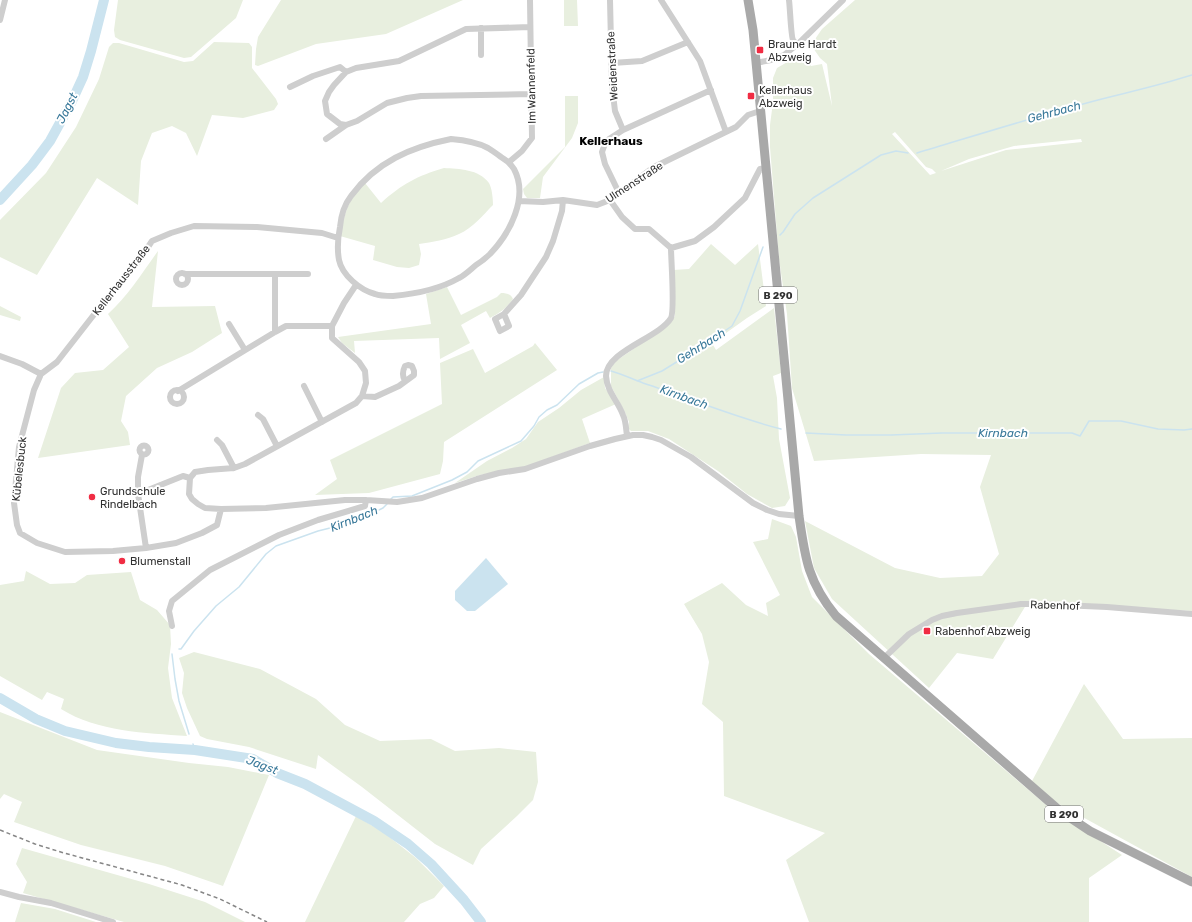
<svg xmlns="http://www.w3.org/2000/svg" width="1192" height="922" viewBox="0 0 1192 922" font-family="Rubik,sans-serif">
<rect width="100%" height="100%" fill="#fff"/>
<path fill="#e8efdf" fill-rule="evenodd" d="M118,0h125l-7,18 -45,39 -7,1 -64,-18 -5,-3 -1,-7z
M281,0h182l-77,34 -70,10 -58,22 -3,-1 1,-16 2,-12z
M564,0h13l1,26h-14z
M855,0h337v611l-164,-9 -35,57 -36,-6 -28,35 -97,-89 -18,-31 -9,-47 90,47 45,10 42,-2 17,-22 -19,-67 11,-32 -70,-1 -107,7 -22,-73 -5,-74 -8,-55 -9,-112v-22l3,-23v-24l4,-10 24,-14 9,4 1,8 11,-2 10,42 -5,-42 -7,-6 -9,-13 11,-16zM895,132l31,35 6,2 4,4 -6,2 -38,-41zM1081,139l1,3 -76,8 -65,21 28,-12 45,-13z
M214,42l35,1 3,4v21l24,31 2,5 -4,6 -31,8 -31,-3 -15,41 -11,-23 -14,-7 -20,7 -11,28 -3,44 -41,-27 -60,97 -37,-18v-37l46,-47 30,-46 23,-48 10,-32 4,-4h6l65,19 9,-1z
M565,96h13v27l-6,15 -29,39 -3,21h-13l-3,-4 -1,-5 42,-42z
M444,168c15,1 35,1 45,15 3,5 4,16 4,22 -10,10 -20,23 -34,29 -12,6 -27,8 -40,10l2,10 -2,11 -10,3 -12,-1 -24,-7 2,-14 -35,-10c3,-13 5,-27 13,-39 3,-5 8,-10 12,-14l16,20c21,-19 36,-27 63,-35z
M711,244l24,21 23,-21 8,62 -19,12 -35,25 4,7 58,-42 7,65 -8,3 4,22 2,41 11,59 -5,8 -13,2 -25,-14 -29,-23 -49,-32 -21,-8h-17l-3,-3 1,-6 -4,-10 -14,-26v-18l5,-7 51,-35 8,-10 -2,-46 16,-1z
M158,251l-6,56 63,-1 7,27 -30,19 -35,16 -31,28 -5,25 7,11 2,13 -92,13 23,-70 14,-15 28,-3 26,-23 -21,-33c20,-18 34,-41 50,-63z
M447,287l14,28 36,-18 4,-4c5,0 10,1 12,6 -6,9 -13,14 -23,19l-4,-7 -25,14 9,18 -30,16 -1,-21 -85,3 1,12 -13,-10 -4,-6 93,-13 -5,-30z
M0,306l21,11 -1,4 -20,-6z
M535,343l22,27 -113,72 -1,19 -3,13 -71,19 -54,2 22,-16 -7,-19 112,-56 -2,-41 33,-14 12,24 48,-27z
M604,377l1,11 11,16 -34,15 8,24 -63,23 -47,9 -25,8 32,-22 25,-13 14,-9 12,-17 21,-14 22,-18z
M772,519l19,7 5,11 6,34 10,26 57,57 182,155 71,46 -33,23v44h-280l-23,-62 39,-27 -101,-37 -1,-74 -21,-18 7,-42 -7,-28 -18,-30 38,-21 24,22 22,11 -2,-13 14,-8 -27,-53 15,-3z
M26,571l24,13 25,-1 12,-8 44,-3 9,28 17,10 13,15 1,19 -3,24 4,30 15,38c-42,-3 -89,-4 -126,-27l3,-10 -17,-7 -5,8 -42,-24v-91l24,-4z
M194,652l66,17 56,30 29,26 35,16 51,-2 24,12 44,-3 37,4 2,30 -5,18 -16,16 -36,33 -8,16 -38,-21 -73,-57 -44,-32 -2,14 -67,-22 -42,-8 -7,-3 -13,-28 -5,-15 2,-20 -5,-15z
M1084,684l39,55 69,-1v139l-135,-74 -25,-22z
M0,712l97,38 92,13 39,4 41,8 -46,111 -58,-20 -84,-21 -67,-23 8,-20 -18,-8 -4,5z
M356,816l27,16 33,26 28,28 -10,12 -14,6 -16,18h-99z
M22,848l127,36 56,18 40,20h-121l-101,-29 4,-11 -11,-18z
M21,903l34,6 41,13h-81z"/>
<path fill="#cbe3ef" d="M486,558l22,26 -33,27h-8l-12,-11v-9z"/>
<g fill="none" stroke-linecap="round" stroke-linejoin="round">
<path stroke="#cbe3ef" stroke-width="1.5" d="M917,153c60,-18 120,-37 181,-53 31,-8 63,-15 94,-25
M780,235l3,-3 12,-18 18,-16 68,-43 15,-4 12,2
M611,371c11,3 21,8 32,12 46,15 91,34 138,46
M637,381l25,-10 34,-21 36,-24 8,-15 23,-64
M806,433l40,2h45l51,-2h130l8,3 9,-15h32l37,8 26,1 8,-1
M391,499l2,-2 19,-1 40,-16 15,-8 11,-11 43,-20 13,-15 5,-9 8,-7 10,-5 22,-21 19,-11 5,-1
M179,649h2l13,-18 22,-25 23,-19 27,-33 10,-8 42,-15 36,-9 29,-14 4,-4
M172,654l3,25 4,22 10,33
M193,744l2,6"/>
<path stroke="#cbe3ef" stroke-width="10" d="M0,200l32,-35 18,-24 22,-40 11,-24 8,-26 13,-51
M0,698l36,21 29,12 51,12 33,4 46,3 58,9 24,14 28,11 69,37 34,23 23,20 33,36 17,22"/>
<path stroke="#cecece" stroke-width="6" d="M610,0l2,86 3,25 8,19
M661,0l39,61 26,71
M789,0c1,7 2,37 4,40 1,2 3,3 5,4
M0,20l5,-20
M481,55v-27
M612,63l30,-2 46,-19
M756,63l15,-3 13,-5 14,-11 45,-44
M290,87l23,-11 27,-9 6,5
M346,125l-6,-1 -13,-10 -2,-13 4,-9 5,-7 12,-13 10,-4 43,-7 67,-32 64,-2
M326,139l20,-14 11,-4 30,-18 20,-5 14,-2 111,-2
M451,139c12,1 26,3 37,9 5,3 9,6 13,9 5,3 10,7 13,12 15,28 -4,64 -24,85 -4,4 -9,8 -14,11 -5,4 -11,10 -17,13 -19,11 -44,16 -66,18 -6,0 -13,0 -18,-2 -15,-4 -33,-19 -36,-34 -2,-11 -1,-23 1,-33 1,-11 4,-22 11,-31 25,-34 60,-49 100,-57z
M509,162l13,-11 10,-13 -2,-138
M619,193l-14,-29 -3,-12 4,-11 17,-11 88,-40
M610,200l12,17 13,12h14l22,19 24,-7 19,-14 31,-29 15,-29 6,-1
M519,201l24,1 20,-2 34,5 13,-5 44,-33 82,-40 12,-12 12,-4
M176 279a6 6 0 1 1 12 0a6 6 0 1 1-12 0Z
M185,274h90v58
M275,274h33
M356,285l-12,18 -12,23v12l27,24 6,9 1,12 -4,13 -6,7 -111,61 -11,4 -26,2 -13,2 -5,6 -1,16 3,5 6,5 7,4 16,1 45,-1 79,-8h21l31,2 25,-4 55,-19 22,-6 26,-4 65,-23 25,-7 18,-4h10l9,2 9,3 30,17 62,46 14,7 12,4 20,2
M504,314l5,12 -9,5 -5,-12 9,-5 17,-19 25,-38 7,-16 9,-30 1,-11
M229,324l16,26
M0,356l22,8 19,10
M41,374l-7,16 -15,57 -5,56 3,22 3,8 17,10 28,9 48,-1 33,-3 30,-5 26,-10 15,-8 4,-16
M41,374l16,-12 46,-59 35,-41 14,-21 19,-8 23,-7 63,1 65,6 16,5
M304,386l18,36
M170 397a7 7 0 1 1 14 0a7 7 0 1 1-14 0Z
M178,391l97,-59 11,-6h46
M362,396l13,1 24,-11 15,-11v-4l-2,-5 -4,-1 -3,1c-3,6 -3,10 0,15
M258,415l5,4 14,27
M627,436c-1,-7 -1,-15 -4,-21 -5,-14 -16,-23 -17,-39 0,-25 53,-38 65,-58 4,-8 0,-58 0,-70
M217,440l5,5 12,23
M139.5 450a4.5 4.5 0 1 1 9 0a4.5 4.5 0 1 1-9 0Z
M142,455l-4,22v17l8,54
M138,494l45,-18 7,2
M172,626l-3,-15 3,-10 38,-31 69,-35 39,-15 47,-14 1,-6
M885,657l24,-23 23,-14 10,-4 15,-3 64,-9h17l69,3 85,7
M0,892l19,5 32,6 62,19"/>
<path stroke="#a9a9a9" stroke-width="9" d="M748,0l5,30 46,486c6,42 9,66 37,100l224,195 30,20 102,51"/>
<path stroke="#868686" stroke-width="1.5" stroke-dasharray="4 3" stroke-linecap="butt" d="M0,830l35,14 29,9 118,32 38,14 47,23"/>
</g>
<g fill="#f02c43" stroke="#fff" stroke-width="1.5">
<rect x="756" y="46" width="8" height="8" rx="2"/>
<rect x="747" y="92" width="8" height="8" rx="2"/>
<circle cx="92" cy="497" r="4"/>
<circle cx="122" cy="561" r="4"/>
<rect x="923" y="627" width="8" height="8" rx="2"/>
</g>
<g text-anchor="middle" stroke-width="4" stroke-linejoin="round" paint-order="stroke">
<g fill="#fff" stroke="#6f6f6f" stroke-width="1">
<rect x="759" y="287" width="38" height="16" rx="3"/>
<rect x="1045" y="806" width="38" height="16" rx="3"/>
</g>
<g font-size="10" font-weight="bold" fill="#313131">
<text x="778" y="299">B 290</text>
<text x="1064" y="818">B 290</text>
</g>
<g font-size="11" fill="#313131" stroke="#fff" text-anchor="start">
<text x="768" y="48">Braune Hardt<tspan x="768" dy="13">Abzweig</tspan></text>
<text x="759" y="94">Kellerhaus<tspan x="759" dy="13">Abzweig</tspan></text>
<text x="100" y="495">Grundschule<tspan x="100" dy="13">Rindelbach</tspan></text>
<text x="130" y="565">Blumenstall</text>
<text x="935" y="635">Rabenhof Abzweig</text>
</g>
<g font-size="11" fill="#313131" stroke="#fff">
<text transform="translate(612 66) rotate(-93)" y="4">Weidenstraße</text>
<text transform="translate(531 86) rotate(-91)" y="4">Im Wannenfeld</text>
<text transform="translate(634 182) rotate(-33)" y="4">Ulmenstraße</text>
<text transform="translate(121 280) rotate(-52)" y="4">Kellerhausstraße</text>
<text transform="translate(19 469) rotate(-84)" y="4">Kübelesbuck</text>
<text transform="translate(1055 605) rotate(2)" y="4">Rabenhof</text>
</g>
<g font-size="12" font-style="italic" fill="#39799a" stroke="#fff">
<text transform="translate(67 108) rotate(-63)" y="4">Jagst</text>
<text transform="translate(1054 112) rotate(-15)" y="4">Gehrbach</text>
<text transform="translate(701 346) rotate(-32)" y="4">Gehrbach</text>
<text transform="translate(684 397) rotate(20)" y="4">Kirnbach</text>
<text x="1003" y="437">Kirnbach</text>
<text transform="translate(354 519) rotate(-22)" y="4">Kirnbach</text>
<text transform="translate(262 765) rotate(21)" y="4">Jagst</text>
</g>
<g font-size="12" font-weight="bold" fill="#000" stroke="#fff">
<text x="611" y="145">Kellerhaus</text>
</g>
</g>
</svg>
